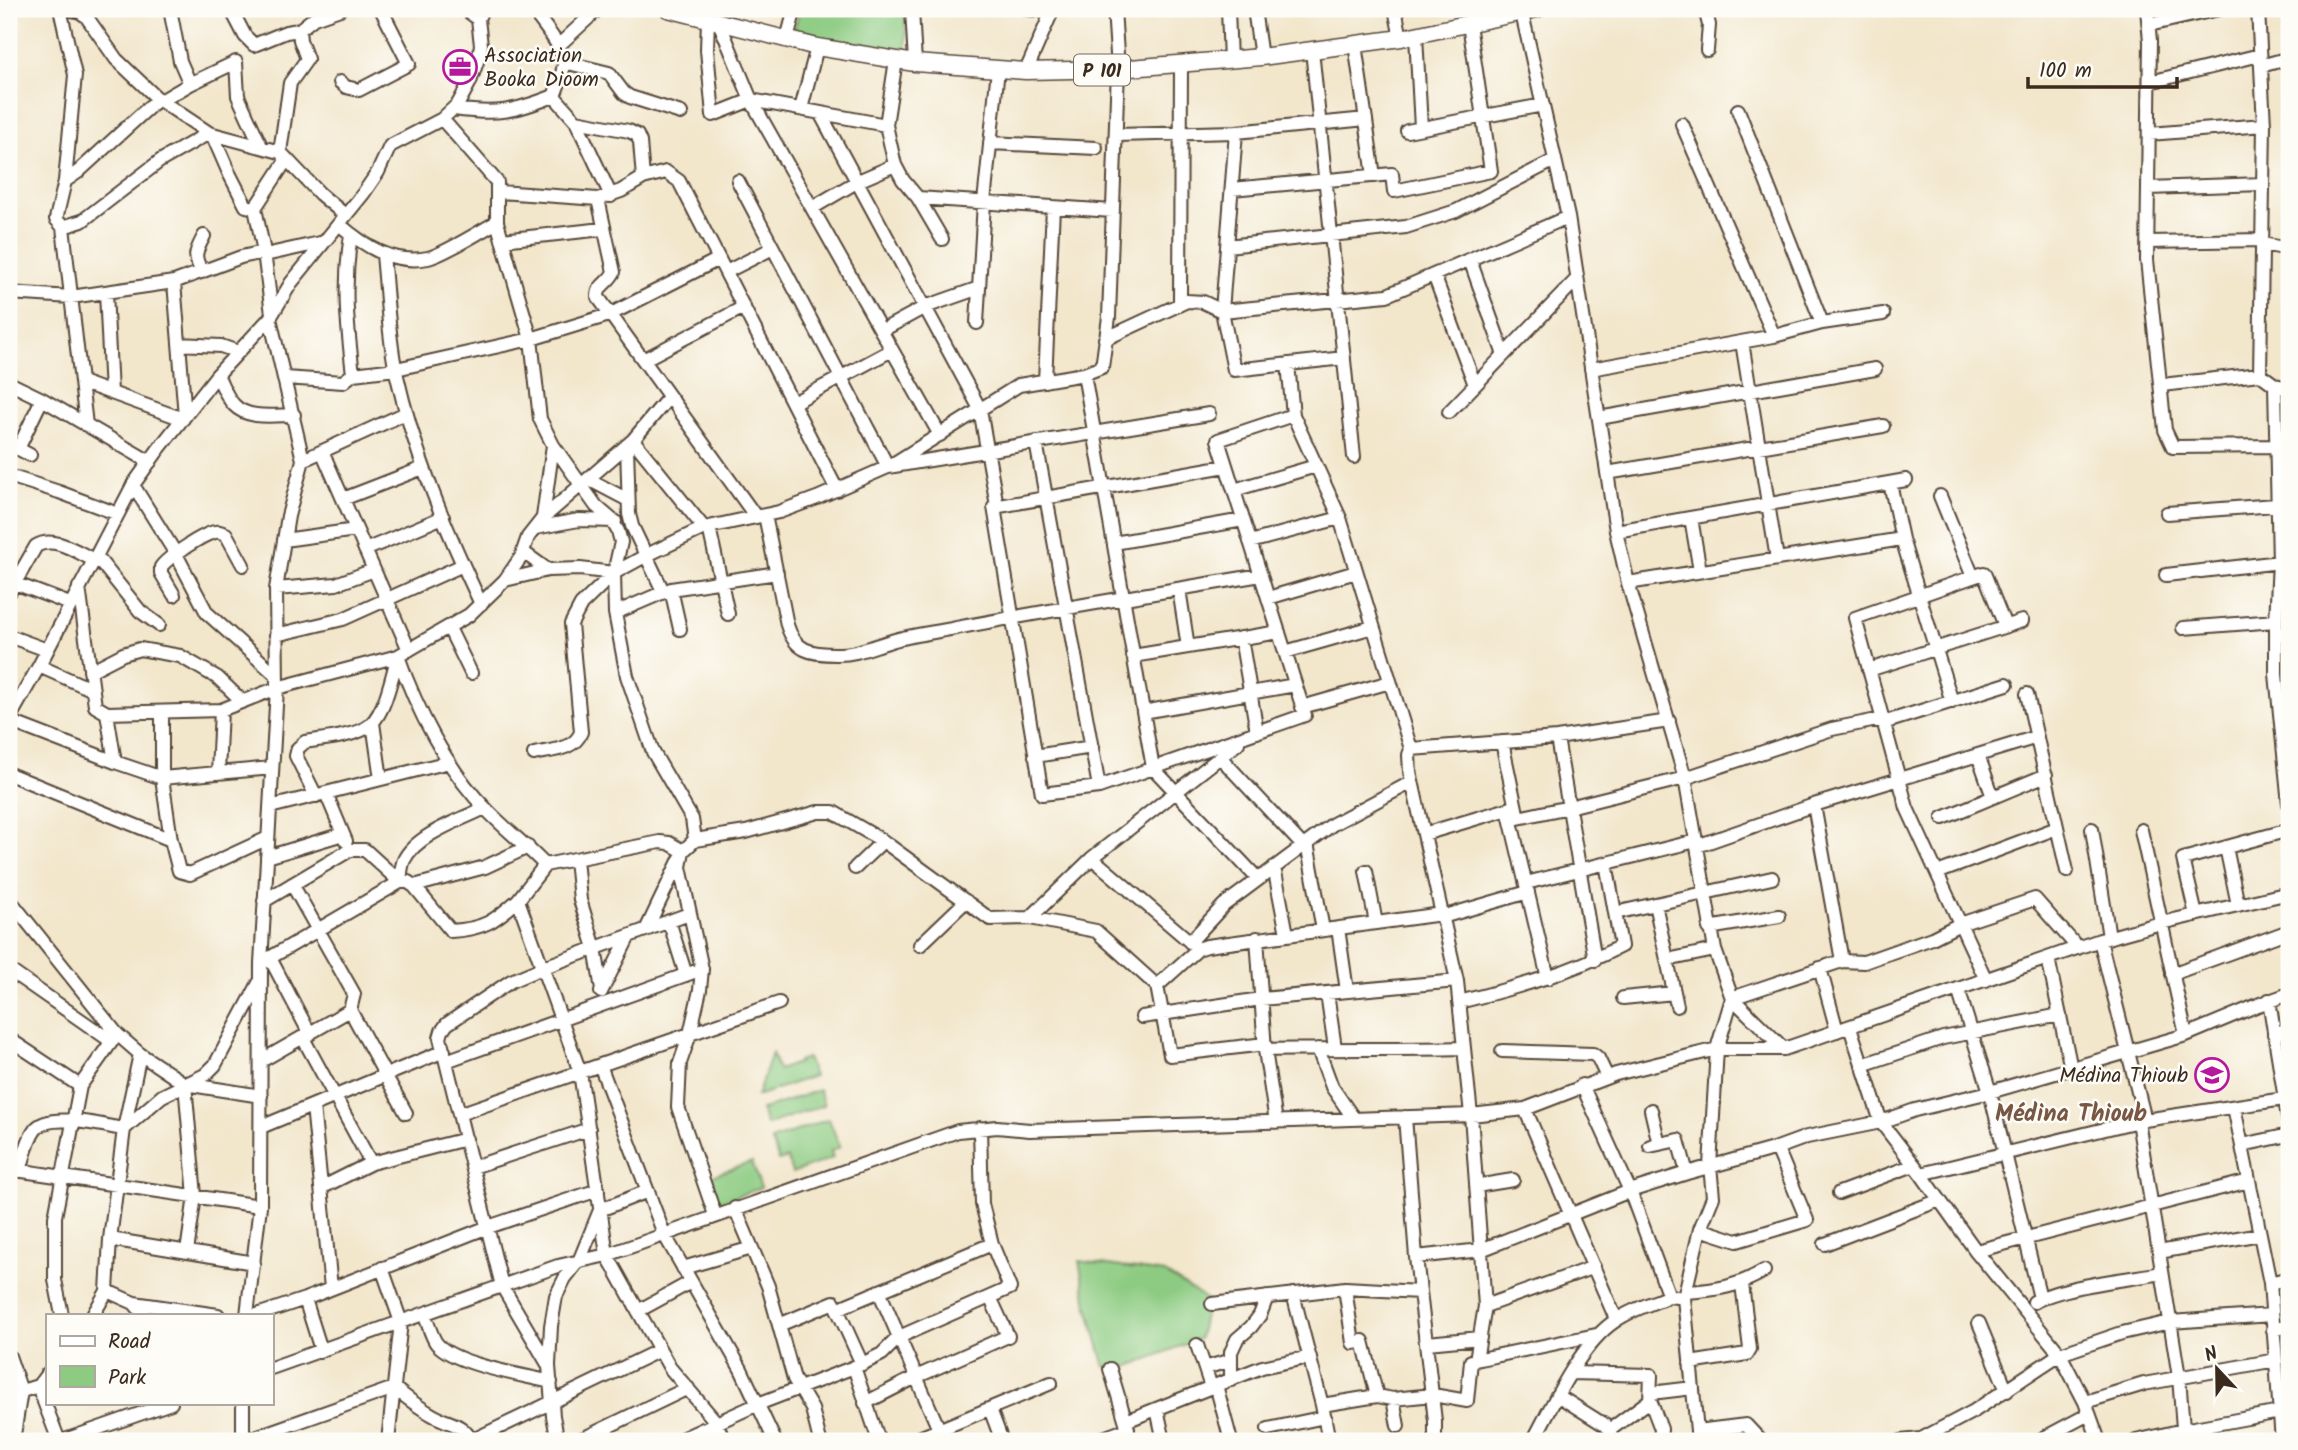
<svg xmlns="http://www.w3.org/2000/svg" width="2298" height="1450" viewBox="0 0 2298 1450" font-family="Kalam,sans-serif">
<rect width="100%" height="100%" fill="#fdfcf7"/>
<filter id="ink" filterUnits="userSpaceOnUse"><feTurbulence type="fractalNoise" baseFrequency=".0143" numOctaves="2"/><feDisplacementMap in="SourceGraphic" scale="14" xChannelSelector="R" yChannelSelector="G"/><feConvolveMatrix kernelMatrix="1 2 1 2 8 2 1 2 1" color-interpolation-filters="sRGB"/></filter>
<filter id="wash" filterUnits="userSpaceOnUse"><feTurbulence type="fractalNoise" baseFrequency=".00686" numOctaves="4" result="noise"/><feDisplacementMap in="SourceGraphic" scale="28" xChannelSelector="R" yChannelSelector="G"/><feGaussianBlur stdDeviation="1.57" result="paint"/><feColorMatrix in="noise" values="0 0 0 0 0 0 0 0 0 0 0 0 0 0 0 0 0 1.4 0 .05"/><feComposite in="paint" operator="in"/></filter>
<g filter="url(#wash)">
<rect width="100%" height="100%" fill="#f2e6cb"/>
<path fill="#8ccb81" stroke="#647a50" stroke-width="2" d="M800,9h105l2,42 -82,-11 -31,-11z
M772,1053l6,17 20,-7v-2l9,-3 7,18 -57,20z
M819,1090l5,15 -58,20 -5,-15z
M829,1119l11,28 -9,4 2,7 -41,15 -5,-15 -8,3 -8,-21z
M752,1162l9,26 -44,15 -9,-26z
M1079,1261l86,12 42,27 -8,39 -85,33 -3,-7 -6,2 -18,-63z"/>
</g>
<g filter="url(#ink)">
<g fill="none" stroke-linecap="round" stroke-linejoin="round">
<g stroke="#564638" stroke-width="16">
<path id="minor" d="M60,9l15,66 -10,106 -9,38 7,8 19,-6 78,-60 49,-28
M68,9l12,3 6,4 30,43 42,40 51,34 71,19 40,42 25,21
M170,9l10,52 10,23
M226,9l6,2 13,25 9,9 32,-13 13,-2 15,-12 26,-9
M465,9l13,10
M912,9l3,54
M1027,9l26,2
M1228,9l2,52
M1254,9l7,48
M1395,9l6,29
M1521,9l47,208 48,314 12,52 57,195 30,172 17,48 52,51
M1705,9l4,16 -2,25
M2147,9l3,32 -3,219 18,170 8,17 103,-1
M2258,9l6,116 -4,249
M708,19l-1,31 6,65 38,-15 135,25
M719,22l32,78 189,335
M2149,25l70,-16
M1416,35l5,93
M787,39l8,-30
M1355,44l19,132
M558,46l40,-37
M1312,50l42,407
M896,60l-10,65 9,40 8,15 15,18 24,41
M564,62l45,11 15,20 6,4 51,16
M2261,66l28,-8
M1026,71l27,-62
M340,82l6,5 13,3 50,-26 -28,-55
M2150,82l110,-27
M554,96l22,25 53,10 8,4 3,7 3,36
M161,101l29,-17 46,-22 2,34 23,50
M454,109c43,6 59,3 100,-13 4,-10 9,-21 10,-33 0,-15 -23,-41 -32,-54
M801,109l16,-62
M1738,110l84,213
M820,113l160,296 17,97
M442,119l55,63v40l34,117 9,80 13,26 43,61 15,13 7,12 3,11 -7,31 1,40 12,63 26,76 39,67 3,21
M576,121l35,75
M1682,124l92,212
M1407,131l136,-26
M1236,132l-14,179 12,59 110,-12
M212,134l17,39 17,33 9,2
M2149,134l115,-9
M1116,135l120,-3 130,-13
M990,143l106,5
M280,152l10,-69 17,-24 -7,-19 -1,-10
M65,181l13,-9 80,-73
M738,181l150,286 321,-53
M2148,188l115,-4
M1232,189l160,-15 2,17 97,-20 -22,-147
M499,192l99,7 23,-8 22,-13 23,-6 13,9 158,309
M918,198l195,13
M598,199l16,73c-5,11 -16,12 -16,25l158,220
M812,208l46,-27 37,-16
M339,224c25,22 54,41 89,34 15,-3 53,-27 69,-36
M63,227l23,198
M351,235c-8,51 -4,88 2,139
M502,240l101,-11
M2148,242l114,-2
M2262,244l27,5
M1227,246l179,-19 50,-16 99,-51
M265,255l59,-13
M383,255c4,38 5,79 13,117 18,81 50,158 85,232
M1470,260l34,95
M202,272c-9,-17 -7,-19 2,-36
M726,272l47,-24
M1434,275l41,110
M174,282l67,-25 23,-5
M106,292l5,101
M9,293l62,4 103,-15 11,134
M1180,303l1,-239
M272,314l-8,-62 -9,-44 32,-49
M977,323l7,-121 14,-133
M881,331l44,-24 54,-19
M1105,339l82,-38 16,1 19,9 165,-16 181,-78
M1742,342l35,217
M179,344l42,2 17,6
M643,360l101,-53
M1288,364l5,51 47,103 71,231 -2,6 1,17 47,209 14,134 14,191 -9,54
M1591,369l183,-33 48,-13 61,-9
M1084,374l69,394 105,111
M217,375c5,9 9,22 17,30 14,15 41,10 60,10
M285,378l58,4 10,-8 43,-5 135,-30 78,-24 110,-56
M1045,381l8,-174
M81,382l102,37
M9,383l33,16 108,63
M2162,385l98,-11 15,11 14,3
M2275,385l4,177 -3,59v53l13,130
M793,403l99,-53
M1449,412l128,-133
M1599,418l276,-49
M633,440l71,88
M1036,442l63,345
M9,444l21,11
M627,445l2,69 3,12 31,65
M18,449l24,-50
M322,451l87,199
M303,460l103,-47
M1226,466l-232,41 48,287 57,-7 206,-72 -87,-275 75,-25
M1607,473l276,-47
M9,476l50,16 59,22
M588,479l40,21
M1890,483l12,56 50,163
M133,485l43,69 31,59 69,62
M1234,490l82,-24
M1940,496l33,81
M343,499l80,-31
M2167,513l122,-9
M765,515l22,110c8,26 23,29 49,29 18,1 35,-7 52,-12 21,-7 45,-9 68,-14 101,-19 203,-36 305,-53
M543,517l10,-72
M1691,518l9,53
M709,527l19,87
M535,528l44,-8 36,1
M1616,531l290,-51
M284,540l72,-10
M1250,542l90,-24
M1114,543l129,-23
M365,550l78,-33
M523,552l25,18
M96,556l44,55 19,14
M2166,575l123,-14
M505,580l16,-23 7,-20 15,-19 90,-78 36,-43
M9,581l61,23
M1628,583l274,-44
M79,587l16,119 12,7 114,-3 56,-22 121,-32c18,52 49,114 88,153 19,20 40,36 59,56l115,-23 9,1 14,8
M276,589l60,-5 38,-14
M671,589l9,40
M1179,589l9,58
M9,593l27,-47c18,-11 41,6 58,14
M174,595l-13,-22v-6c6,-9 42,-33 54,-35 5,-1 6,1 11,2l17,31
M1268,598l88,-26
M615,613l56,-24 106,-16
M449,628l22,45
M2183,628l93,-7
M276,635l67,-16 120,-54
M9,636l38,14
M1241,638l16,94
M1285,652l88,-25
M1133,656l146,-24
M39,666l54,24
M1869,670l153,-49
M90,671l33,-17 17,-5 40,7 38,22 24,23
M2027,694l40,177
M1302,707l88,-25
M162,712v66l110,-10
M1143,712l152,-27
M107,713l8,49
M9,719l30,-53 94,-181 25,-35 59,-75 53,-57 21,-35 72,-89 15,-22 12,-26 52,-27 16,-15 12,-22 9,-26 2,-11 -3,-26 4,-10
M9,721l106,41 47,16 9,62 8,31 11,3 78,-36
M373,723l8,56
M1883,723l124,-39
M1557,738l38,222
M1502,742l16,76 51,-11 116,-29 147,-49 50,-10
M1411,749l146,-11 112,-17
M534,754c17,-4 41,-4 47,-22l-10,-108 10,-19 33,-32
M1978,755l15,42
M1035,756l57,-9
M1220,757l83,89
M218,773l3,-63
M9,774l162,66
M326,793l20,48
M316,796l-20,-40 2,-8 7,-6c17,-3 44,-5 59,-13 21,-10 27,-52 34,-73l71,-41 36,-35 43,-10 32,-1 34,4 33,-18 57,-27 75,-16 38,-14 71,-31 131,-82 65,-11 18,-7 7,-50 9,-248 -4,-60
M1814,805l28,156
M270,807l179,-45
M1508,809l40,169
M1943,818l103,-43
M2092,829l17,108
M2141,830l45,205
M1424,834l91,-27
M1307,843l16,87
M1697,846l117,-41 223,-68
M2226,847l12,58
M267,857l76,-23
M1092,858l103,88
M576,859l4,41 15,48 7,42
M1274,867l13,67
M855,868l28,-27
M1366,871l10,52
M1937,873l120,-45
M400,882c1,-7 1,-16 4,-22 12,-25 56,-40 81,-52
M1526,883l170,-42
M414,886l71,-19 43,-20
M9,899l108,135 23,20 45,30 76,12
M518,900l27,-35
M264,901l86,-51h15l35,32
M1655,904l22,102
M1615,913l157,-35
M2196,915l-13,-56 106,-29
M1442,917l86,-25
M1030,918l62,-60 146,-115
M669,921l17,54
M1338,928l9,63
M1709,928l70,-12
M646,930l34,-71
M1257,938l8,112 11,72
M2100,940l45,180
M1190,942l34,-37 109,-81 79,-42
M920,945l46,-44
M270,958l40,76
M2048,958l23,111
M1667,960l48,-10
M261,963l139,-81h8l6,4 37,45c33,-2 44,-10 67,-31l62,172 27,183 63,113 46,54 8,19
M1820,968l17,63
M9,970l102,71
M2172,974l117,-43
M1986,980l-79,-172 -52,-190 129,-45 21,53
M1157,986l41,-37 9,-3 235,-32
M1958,989l32,103 50,206
M601,992l28,-56
M1327,993l8,55
M1623,998l51,-5
M1732,998l110,-37 22,1 68,-24 28,-14 75,-25 43,49
M2269,1000l20,124
M1459,1002c56,-14 111,-29 162,-56l-15,-83
M350,1010l56,103
M1142,1017l119,-18 196,-18
M1850,1027l31,95 40,52 55,77 84,103 25,48 14,39
M2274,1034l15,-5
M303,1038l68,125
M9,1039l71,47
M1318,1049l14,38 22,32
M1265,1050c66,-2 132,0 198,-2
M1502,1051l91,3 5,4 9,19
M261,1061l89,-51 4,-16 -62,-110
M446,1061l256,-92
M600,1065l64,169 77,135 34,72
M1862,1065l81,-27 117,-23
M185,1084l10,112 -8,56
M1582,1085l48,106 39,105
M313,1106l18,182
M2234,1107l36,176 12,158
M1525,1109l91,210
M1651,1110l8,34
M459,1114l320,-111
M1405,1117l11,140 19,164v20
M2138,1121l41,256 5,64
M261,1127l183,-76
M2242,1145l47,-10
M1650,1146l28,-6 9,33
M473,1167l116,-38
M9,1169l251,37
M20,1171c4,-14 7,-30 15,-41 13,-19 68,-4 89,-1l38,-33 43,-21 10,-10 44,-82
M1921,1174l217,-53 146,-22
M1476,1186l37,-6
M321,1188l50,-25 95,-24
M1839,1193l75,-28
M735,1208l33,78 26,93 18,30 8,32
M715,1215l-37,-108 2,-44 10,-29 10,-44 2,-21 -22,-102 3,-16 12,-11 51,-8 72,-20h15l50,29 107,78 40,-1 66,13 61,55 13,69 95,-11
M1700,1229l37,12 70,-21 -30,-72
M110,1239l144,24
M1825,1244l115,-44
M1976,1251l273,-70
M2159,1252l101,-18
M1416,1257l65,-7 149,-59 57,-18 90,-25 30,-11 74,-15 34,-12 75,-18 196,-57 72,-30 31,-11
M382,1268l19,54 -13,119
M683,1268l69,-20
M2270,1283l19,-5
M1345,1288l8,55 10,-2 14,55 16,3 40,-4 34,6 4,-40 125,-26
M107,1291l27,12 10,12
M879,1291l65,150
M1686,1292c31,-2 51,-5 78,-21
M1293,1294l29,111 7,36
M305,1299l183,-72 110,-37
M2034,1302c27,-16 95,-23 128,-29
M134,1303l84,12
M1212,1304l133,-16 75,4
M1485,1306l109,-39
M837,1309l155,-65
M638,1311l53,-29
M424,1314c4,8 7,23 13,30 19,21 86,31 114,38
M62,1315l-7,-35v-63l25,-131 37,-52
M93,1315l14,-24 3,-52 14,-110 16,-75
M247,1315l13,-109 1,-243 16,-275 -1,-99 12,-73 15,-56 -33,-142
M257,1315l48,-16 16,51
M1979,1323l28,68
M779,1325l55,-23 28,62
M2273,1330l16,-4
M1427,1343l53,-5
M1197,1345l14,42
M9,1356l12,35 -8,50
M1690,1363l57,-9 3,-5 -8,-65
M549,1365l2,-39 5,-30 9,-18 15,-19 20,-49 48,-19
M854,1367l25,74
M271,1368l287,-102 49,-11 351,-124 39,-4 33,3 441,-15 54,-6 91,-35 101,-25h67l316,-109 61,-17 128,-30
M1205,1368l26,-8
M1572,1373l79,2 -1,25 11,29 -1,12
M1231,1380v-28l6,-13 14,-12 9,-12 7,-18
M1216,1385l15,56
M38,1386l21,55
M1651,1393l42,-5
M9,1395l29,-9 9,-12
M1557,1395l54,34
M1393,1399l5,27
M2085,1402l59,-18 132,-24
M865,1403l51,-26 92,-41 -18,-39
M1322,1405l55,-9
M990,1409l12,32
M1157,1409l7,32
M1126,1421l136,-54 48,-10
M1746,1425l15,16
M1268,1429l57,-12
M1697,1431l49,-6
M62,1441l109,-38
M243,1441v-38
M244,1441l150,-53c12,9 24,19 37,26 18,11 29,7 41,27
M471,1441l189,-91
M558,1441l-5,-25 -4,-50 -47,-80 -62,-248 2,-7 5,-7 64,-43 33,-14 145,-53
M578,1441l110,-53
M677,1441l81,-37 104,-40 20,-10 17,-17 111,-49 -18,-44 -10,-40 -2,-76
M912,1441l139,-58
M1095,1441l33,-12 -18,-60
M1533,1441c20,-37 47,-97 82,-120 15,-11 36,-17 54,-25l8,1
M1608,1441l3,-12 39,-29
M1698,1441l-14,-143 16,-69 13,-32 -3,-31 7,-117 15,-51
M1901,1441l20,-2 53,-28 86,-57 62,-21 48,-11 102,-7
M2038,1441l51,-27
M2136,1441l47,-11 97,-18"/>
</g>
<g stroke="#564638" stroke-width="19">
<path id="major" d="M668,9l149,38 98,16 111,8 92,-2 143,-12 140,-19 136,-29"/>
</g>
<use href="#minor" stroke="#fff" stroke-width="12"/>
<use href="#major" stroke="#fff" stroke-width="16"/>
</g>
</g>
<defs>
<g id="office-ring" transform="scale(1.75)"><circle r="9.5" fill="#fdfcf7" stroke="#b5179e" stroke-width="1.5"/><path d="M-6-3h4V-5.5h4V-3h4V5H-6ZM-1-4.5V-3h2v-1.5ZM-6 0V1H6V0Z" fill="#b5179e"/></g>
<g id="school-ring" transform="scale(1.75)"><circle r="9.5" fill="#fdfcf7" stroke="#b5179e" stroke-width="1.5"/><path d="M0-5L7-2L0 1L-7-2ZM-4 1L0 2.5L4 1V4Q0 6-4 4Z" fill="#b5179e"/></g>
</defs>
<g fill-rule="evenodd">
<use href="#office-ring" x="460" y="67"/>
<use href="#school-ring" x="2212" y="1075"/>
</g>
<g text-anchor="middle" stroke-width="5" stroke-linejoin="round" paint-order="stroke">
<rect fill="#fdfcf7" stroke="#75695f" stroke-width="2" x="1074" y="54.5" width="56" height="31" rx="5"/>
<g font-size="19" font-weight="bold" fill="#3b2a1e">
<text x="1102" y="77">P 101</text>
</g>
<g font-size="21" fill="#3b2a1e" stroke="#fdfcf7" text-anchor="start">
<text x="484" y="62">Association<tspan x="484" dy="24">Booka Dioom</tspan></text>
<text x="2188" y="1082" text-anchor="end">Médina Thioub</text>
</g>
<g font-size="24" font-weight="bold" fill="#785744" stroke="#fdfcf7">
<text x="2071" y="1121">Médina Thioub</text>
</g>
</g>
<rect width="2298" height="1450" fill="none" stroke="#fdfcf7" stroke-width="35"/>
<rect x="46" y="1314" width="228" height="91" fill="#fdfcf7" stroke="#afa8a0" stroke-width="2"/>
<rect x="60" y="1336" width="35" height="10" fill="#ffffff" stroke="#afa8a0" stroke-width="2"/>
<text x="108" y="1348" font-size="21" fill="#3b2a1e">Road</text>
<rect x="60" y="1366" width="35" height="21" fill="#8ccb81" stroke="#afa8a0" stroke-width="2"/>
<text x="108" y="1384" font-size="21" fill="#3b2a1e">Park</text>
<g transform="translate(2217 1369) rotate(338)" stroke="#fdfcf7" stroke-width="5" paint-order="stroke">
<path d="M0-5L12 26L0 18L-12 26Z" fill="#3b2a1e"/>
<text y="-10" font-size="19" font-weight="bold" text-anchor="middle" fill="#3b2a1e">N</text>
</g>
<path d="M2028 77v10h149v-10" fill="none" stroke="#3b2a1e" stroke-width="3.5"/>
<text x="2039" y="77" font-size="21" fill="#3b2a1e" stroke="#fdfcf7" stroke-width="5" paint-order="stroke">100 m</text>
</svg>
